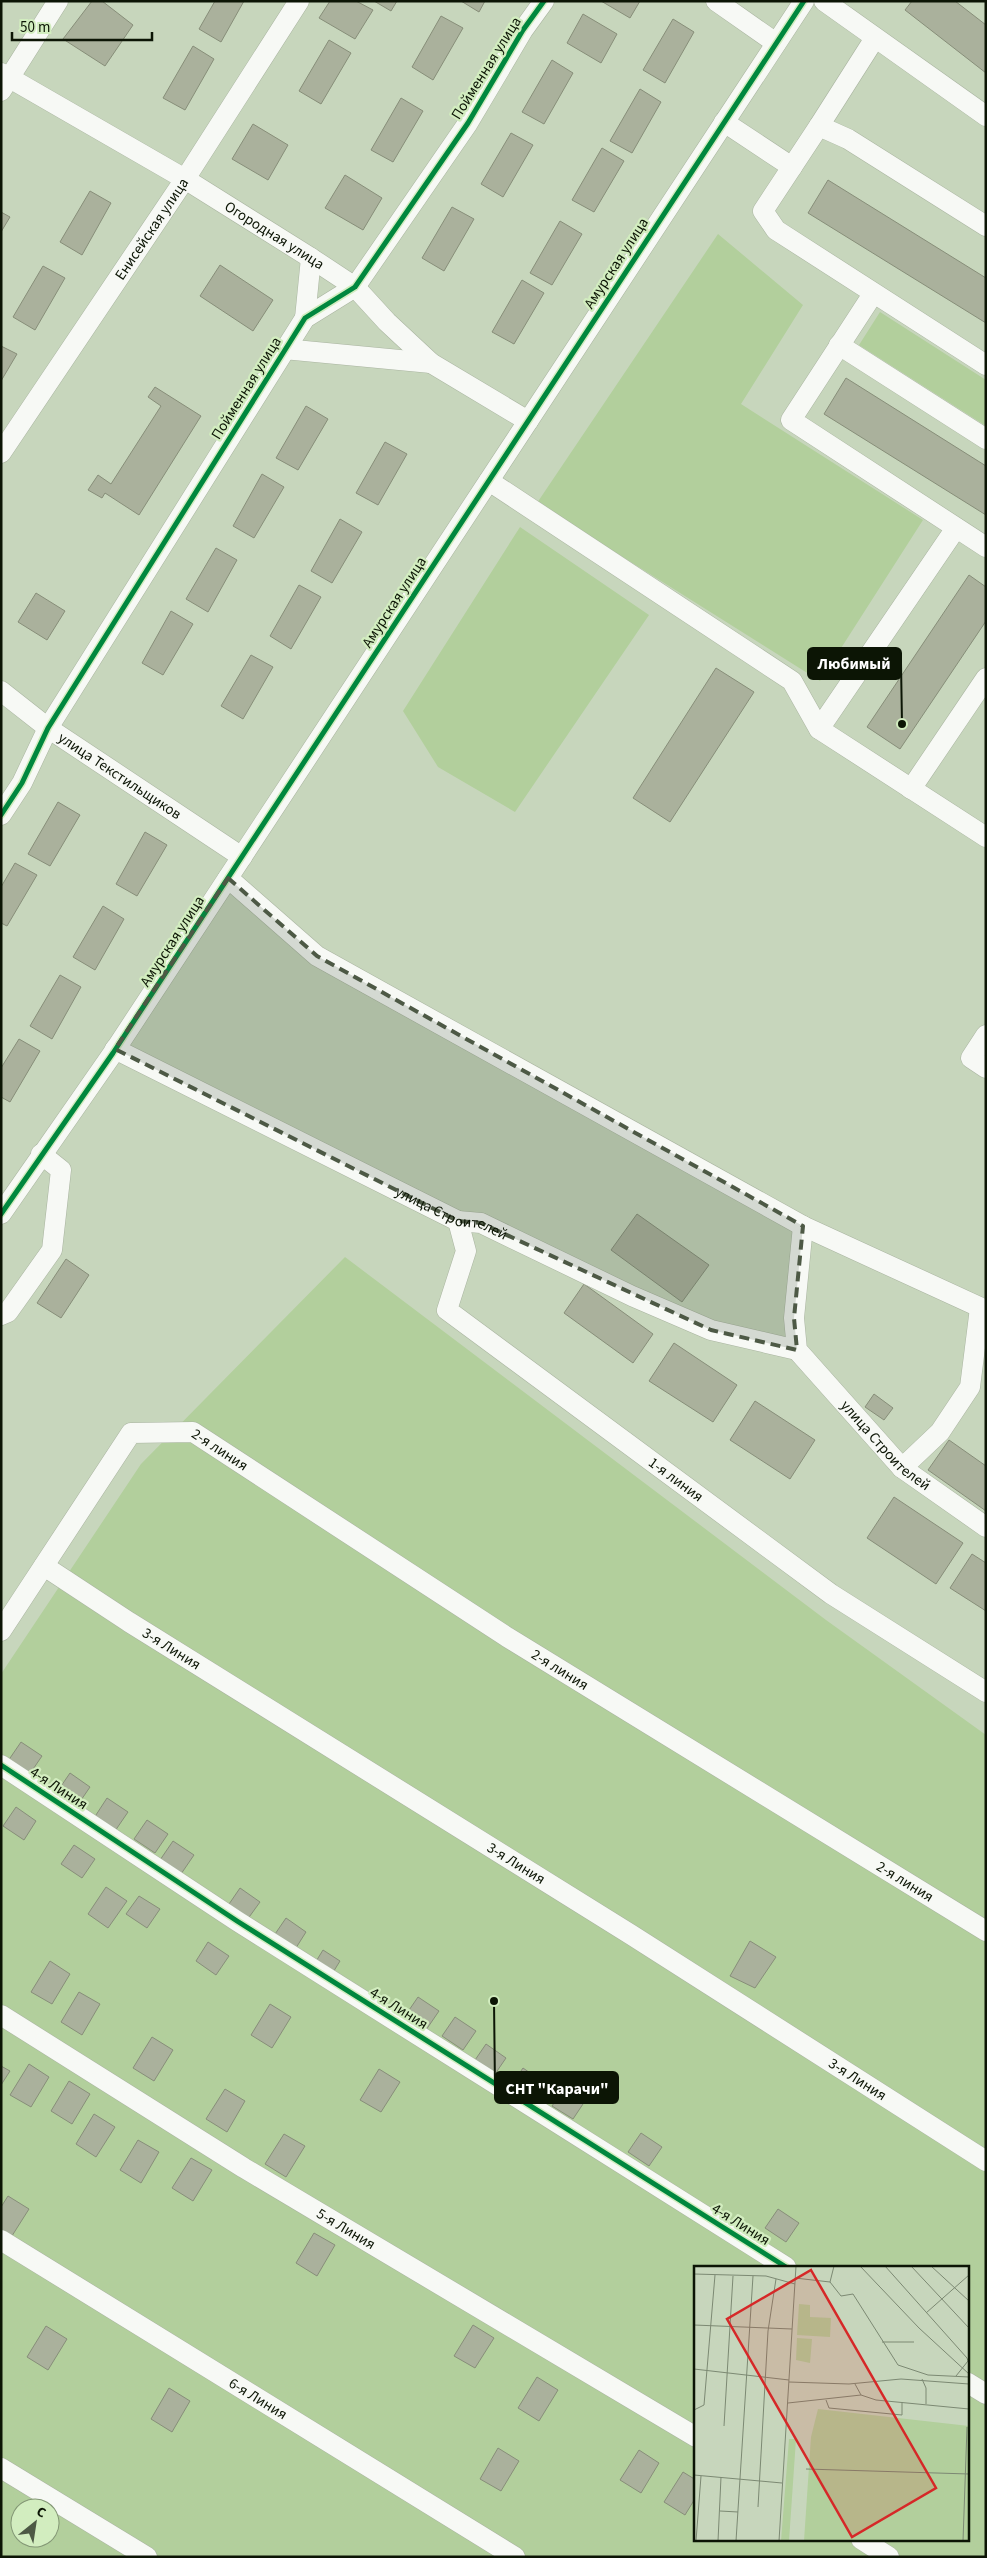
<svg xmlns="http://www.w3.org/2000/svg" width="987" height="2558" viewBox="0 0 987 2558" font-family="'Source Sans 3',sans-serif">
<rect width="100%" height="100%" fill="#c7d6bc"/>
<path fill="#b2cf9c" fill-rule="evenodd" d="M718,234l85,71 -62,99 182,116 -103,161 -283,-178z
M880,312l106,68v46l-127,-81z
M520,527l129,88 -134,197 -77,-45 -35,-56z
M345,1257l481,363 160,115v822h-985v-883l140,-210zM696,2267h272v272h-272zM20,2508h30v30h-30z"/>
<path fill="#aab19c" stroke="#878e79" d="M92,1h10l31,24 -28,41 -42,-27z
M215,1h29l-23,41 -22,-13z
M330,1h26l17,9 -18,29 -36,-21z
M374,1h23l-6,10z
M461,1h24l-6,11z
M601,1h39l-10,17z
M912,1h43l31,24v48l-81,-63z
M583,14l34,20 -16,29 -34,-20z
M441,16l22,12 -30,52 -21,-13z
M673,19l21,13 -29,51 -22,-13z
M329,40l22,13 -30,51 -22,-13z
M193,46l21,13 -29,51 -22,-12z
M552,60l21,13 -29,51 -22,-12z
M640,89l21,13 -29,51 -22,-12z
M401,98l22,13 -30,51 -22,-12z
M253,124l35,21 -20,35 -36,-21z
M511,133l22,12 -30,52 -22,-13z
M602,148l22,13 -30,51 -22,-12z
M345,175l37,23 -19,32 -38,-22z
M828,180l158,98v45l-178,-110z
M90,191l21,12 -29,52 -22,-13z
M452,207l22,12 -30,52 -22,-13z
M1,212l9,5 -9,15z
M560,221l22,13 -30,51 -22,-12z
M220,265l53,35 -20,31 -53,-35z
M43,266l22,12 -30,52 -22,-13z
M522,280l22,13 -30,51 -22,-12z
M1,346l16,8 -16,27z
M846,378l140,88v49l-162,-101z
M155,387l46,29 -62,99 -34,-22 -3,5 -14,-8 10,-15 13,9 50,-78 -13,-9z
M306,406l22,13 -30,51 -22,-12z
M385,442l22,12 -29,51 -22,-12z
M262,474l22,13 -30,51 -21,-12z
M340,519l22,13 -30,51 -21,-12z
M216,548l21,12 -29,52 -22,-13z
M969,575l17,12v34l-86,128 -33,-22z
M299,585l22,12 -30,52 -21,-13z
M36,593l29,18 -18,29 -29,-18z
M171,611l22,13 -30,51 -21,-12z
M251,655l22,12 -30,52 -22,-13z
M716,668l38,24 -84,130 -37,-24z
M58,802l22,13 -30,51 -22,-12z
M145,832l22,13 -30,51 -21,-12z
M15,863l22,12 -30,51 -6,-3v-36z
M103,906l21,13 -29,51 -22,-13z
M60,975l21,12 -29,52 -22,-13z
M19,1039l21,12 -30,51 -9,-5v-29z
M637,1214l72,51 -27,37 -71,-52z
M66,1259l23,16 -28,43 -24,-15z
M584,1284l69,50 -20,29 -69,-50z
M674,1343l63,42 -24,37 -64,-41z
M874,1394l19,14 -9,12 -19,-13z
M755,1401l60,39 -25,39 -60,-39z
M949,1440l37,26v45l-58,-41z
M894,1497l69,46 -27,41 -69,-46z
M972,1554l14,9v48l-36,-23z
M21,1742l21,14 -13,19 -21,-14z
M70,1773l20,14 -13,19 -20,-14z
M107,1798l21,14 -13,19 -21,-13z
M16,1807l20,14 -12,19 -21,-14z
M147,1820l21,14 -13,19 -21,-14z
M173,1841l21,14 -13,19 -21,-14z
M74,1845l21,14 -13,19 -21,-14z
M106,1887l21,14 -19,27 -20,-14z
M240,1888l20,14 -13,18 -20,-13z
M139,1896l21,13 -13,19 -21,-14z
M286,1918l20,14 -12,19 -21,-14z
M750,1941l26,16 -21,31 -25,-12z
M208,1942l21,14 -13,19 -20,-14z
M323,1950l17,11 -8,13 -17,-11z
M50,1961l20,13 -18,30 -21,-12z
M79,1992l21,12 -18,31 -21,-13z
M418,1997l21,14 -13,19 -21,-14z
M270,2004l21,13 -19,31 -21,-13z
M455,2017l21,14 -13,19 -21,-14z
M152,2037l21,13 -19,31 -21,-13z
M486,2044l20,14 -13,19 -20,-14z
M29,2064l20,13 -18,30 -21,-12z
M1,2066l9,5 -9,14z
M523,2068l20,14 -13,19 -21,-13z
M379,2069l21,13 -19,30 -21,-12z
M572,2076l21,13 -20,30 -21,-13z
M69,2081l21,13 -18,30 -21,-13z
M225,2089l20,12 -18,31 -21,-13z
M94,2114l21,13 -19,30 -20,-13z
M641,2133l21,14 -13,19 -21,-14z
M284,2134l21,12 -19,31 -21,-13z
M138,2140l21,12 -18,31 -21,-13z
M191,2158l21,12 -19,31 -21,-13z
M8,2196l21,13 -19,30 -9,-6v-26z
M778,2209l21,14 -13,19 -21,-14z
M314,2233l21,12 -18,31 -21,-13z
M473,2325l21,13 -19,30 -21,-12z
M46,2326l21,13 -19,31 -21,-13z
M537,2377l21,13 -19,31 -21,-13z
M169,2388l21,13 -18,31 -21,-13z
M498,2448l21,13 -18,30 -21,-12z
M639,2450l20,13 -18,30 -21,-13z
M683,2472l13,8v17l-11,18 -21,-13z"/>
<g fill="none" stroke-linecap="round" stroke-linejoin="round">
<g stroke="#a9b4a0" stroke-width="21">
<g id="minor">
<path d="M716,1l60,42"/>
<path d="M824,1l162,115"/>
<path id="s1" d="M1,73l184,106 126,79 44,29 32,35 44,41 97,58"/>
<path d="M1,91l57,-90"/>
<path d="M724,122l68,45"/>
<path d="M819,126l56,-88"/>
<path d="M986,226l-138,-87 -29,-13 -56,85 13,19 210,135"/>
<path d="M873,294l-82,126 195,127"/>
<path d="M305,318l6,-60"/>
<path d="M839,345l147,94"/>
<path d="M284,349l147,14"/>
<path id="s2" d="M1,453l184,-274 114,-178"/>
<path d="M489,481l303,200 27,48 167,108"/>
<path id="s3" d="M1,691l47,37 194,129"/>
<path d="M819,729l137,-201"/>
<path d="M911,789l75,-111"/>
<path d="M1,815l21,-32 26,-55 257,-410 50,-31 113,-164 55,-93 21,-29"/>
<path d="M228,878l89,78 486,270 183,84"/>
<path d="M986,1035l-15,23 15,10"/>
<path id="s4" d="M115,1049l343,172 23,2 151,73 79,34 86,20"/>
<path d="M1,1214l112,-161 691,-1052"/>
<path id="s5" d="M458,1221l8,30 -19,59 384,284 155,98"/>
<path id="s6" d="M803,1226l-9,92 3,32 105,118 84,59"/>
<path d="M1,1315l7,-3 44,-62 9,-80 -20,-16"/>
<path d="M902,1468l38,-36 30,-45 10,-79"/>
<path id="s7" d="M44,1566l85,56 501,312 356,227"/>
<path id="s8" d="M1,1631l130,-198 62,-1 314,205 479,294"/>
<path d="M1,1765l236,156 549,346"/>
<path id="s9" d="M1,2015l243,153 452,269"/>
<path id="s10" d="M1,2240l514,317"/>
<path d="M968,2383l18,11"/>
<path d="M1,2468l146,89"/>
<path d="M861,2539l28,18"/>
</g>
</g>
<use href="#minor" stroke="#f7f9f5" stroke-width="20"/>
<g stroke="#d2edbf" stroke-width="8">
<path id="cycleway" d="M1,815l21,-32 26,-55 257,-410 50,-31 113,-164 55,-93 21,-29
M1,1214l112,-161 691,-1052
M1,1765l236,156 549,346"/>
</g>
<use href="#cycleway" stroke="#00873e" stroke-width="5"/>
</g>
<path fill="#4d5945" fill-opacity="0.2" stroke="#4d5945" stroke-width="4" stroke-dasharray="10 6" stroke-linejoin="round" d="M228,878l89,78 486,270 -9,92 3,32 -86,-20 -230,-107 -23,-2 -343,-172z"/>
<g text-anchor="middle" stroke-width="4.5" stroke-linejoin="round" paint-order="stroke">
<g font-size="15" fill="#0c1505" stroke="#d2edbf">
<text transform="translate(486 68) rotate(-58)" y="5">Пойменная улица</text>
<text dy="5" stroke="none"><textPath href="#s2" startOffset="270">Енисейская улица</textPath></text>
<text dy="5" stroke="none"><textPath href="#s1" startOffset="318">Огородная улица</textPath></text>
<text transform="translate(616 263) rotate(-57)" y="5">Амурская улица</text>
<text transform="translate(246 388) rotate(-58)" y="5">Пойменная улица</text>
<text transform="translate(394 602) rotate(-57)" y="5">Амурская улица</text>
<text dy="5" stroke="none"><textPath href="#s3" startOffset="146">улица Текстильщиков</textPath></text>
<text transform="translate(172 941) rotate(-57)" y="5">Амурская улица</text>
<text dy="5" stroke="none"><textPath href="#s4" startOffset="375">улица Строителей</textPath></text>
<text dy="5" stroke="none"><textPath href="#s6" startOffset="255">улица Строителей</textPath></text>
<text dy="5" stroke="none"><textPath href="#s8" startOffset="331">2-я линия</textPath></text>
<text dy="5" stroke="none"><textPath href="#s5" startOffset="378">1-я линия</textPath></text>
<text dy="5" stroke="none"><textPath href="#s7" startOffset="152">3-я Линия</textPath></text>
<text dy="5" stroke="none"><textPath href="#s8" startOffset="736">2-я линия</textPath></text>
<text transform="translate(59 1788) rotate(33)" y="5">4-я Линия</text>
<text dy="5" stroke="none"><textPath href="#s7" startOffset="558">3-я Линия</textPath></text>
<text dy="5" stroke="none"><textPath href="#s8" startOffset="1141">2-я линия</textPath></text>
<text transform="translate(399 2008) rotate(32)" y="5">4-я Линия</text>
<text dy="5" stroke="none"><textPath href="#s7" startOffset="962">3-я Линия</textPath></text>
<text transform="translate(741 2224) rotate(32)" y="5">4-я Линия</text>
<text dy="5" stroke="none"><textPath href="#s9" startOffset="406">5-я Линия</textPath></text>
<text dy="5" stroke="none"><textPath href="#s10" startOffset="302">6-я Линия</textPath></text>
</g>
</g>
<g transform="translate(694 2266)">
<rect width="275" height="275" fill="#c7d6bc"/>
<path d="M105,38l11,1v12l21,1 -1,19 -33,-2zM103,72l15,1 -2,24 -14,-3zM124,143l151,17v115h-165l7,-104zM95,173h7l-7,102h-8z" fill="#b2cf9c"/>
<path fill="none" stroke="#7c8973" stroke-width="1" d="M166,0l59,62 50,46M191,0l82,92 1,3 -12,15M217,0l58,62M237,0l38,35M0,8l72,2 29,8M101,12l35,4 11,14 12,-2 45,71 30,10 41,2M136,16l4,-16M232,47l43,-38M0,59l98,4M188,76h32M0,103l95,11M228,113l4,9v16M95,116l60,2 52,-5 68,5M161,118l6,11 15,5 93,9M132,134l3,8 73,7v-13M94,137l73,-8M0,144l10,-5 11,-130M30,160l9,-150M112,203l163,5M0,209l88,8M64,241l10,-176 8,-52M26,245l18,1M2,275l5,-65M24,275l3,-64M42,275l17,-265M85,275l17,-275M269,275l4,-114"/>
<path fill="#d62828" fill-opacity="0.15" stroke="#d62828" stroke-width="2.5" d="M117,4l125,218 -84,49 -125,-218z"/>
<rect width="275" height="275" fill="none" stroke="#0c1505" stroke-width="2.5"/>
</g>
<path fill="none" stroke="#0c1505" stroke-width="2" d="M902 724L901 663M494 2001L495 2088"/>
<g fill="#0c1505" stroke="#d2edbf" stroke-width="2">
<circle cx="902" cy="724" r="5"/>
<circle cx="494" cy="2001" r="5"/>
</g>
<g fill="#0c1505" stroke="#0c1505" stroke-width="2">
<rect x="808" y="648" width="93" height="31" rx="5"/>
<rect x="495" y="2072" width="123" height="31" rx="5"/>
</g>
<g font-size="16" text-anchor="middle" font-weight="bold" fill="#fff">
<text x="854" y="669">Любимый</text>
<text x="557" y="2094">СНТ "Карачи"</text>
</g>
<rect width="987" height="2558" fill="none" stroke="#0c1505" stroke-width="5"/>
<g transform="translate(35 2523) rotate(30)"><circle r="24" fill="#d2edbf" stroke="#839775"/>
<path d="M0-4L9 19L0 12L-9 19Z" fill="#4d5945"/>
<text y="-8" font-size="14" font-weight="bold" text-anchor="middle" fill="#0c1505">С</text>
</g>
<path d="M12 32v8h140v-8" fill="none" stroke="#0c1505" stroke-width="2.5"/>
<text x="20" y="32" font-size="15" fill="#0c1505" stroke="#d2edbf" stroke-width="4" paint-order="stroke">50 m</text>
</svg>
